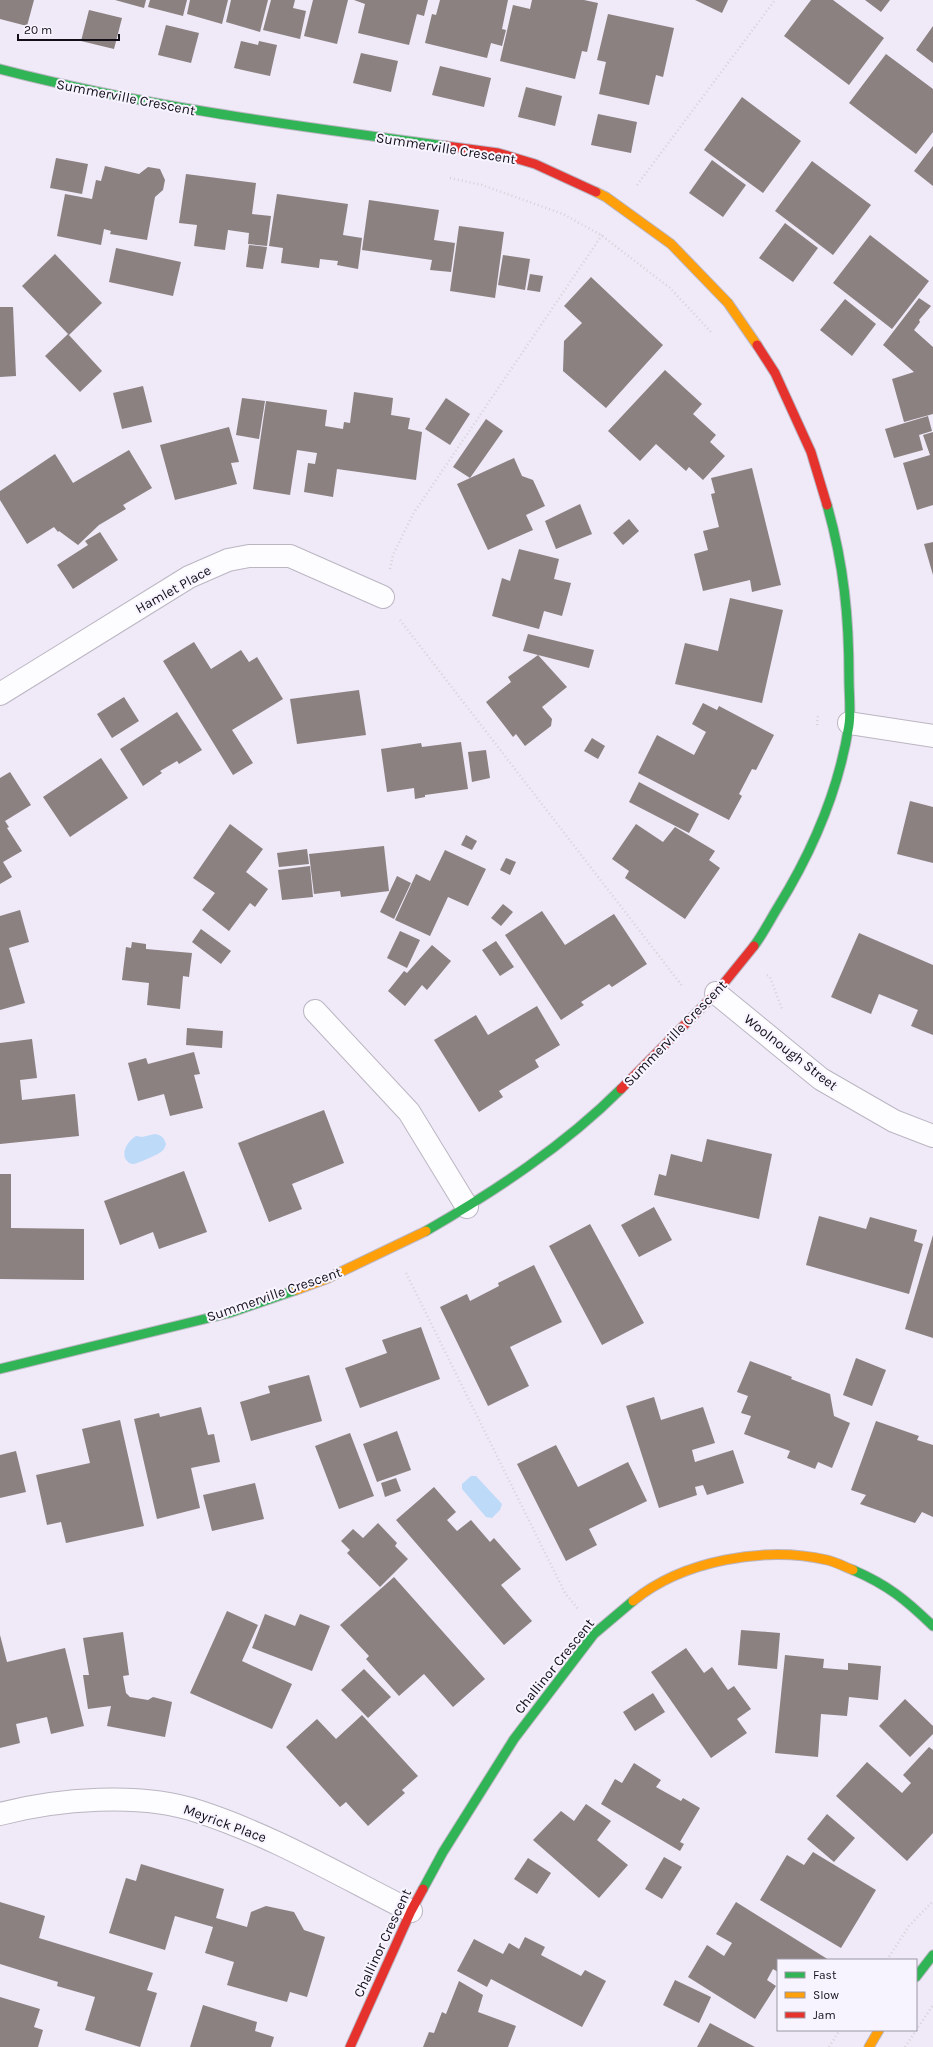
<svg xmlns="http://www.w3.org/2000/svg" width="933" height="2047" viewBox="0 0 933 2047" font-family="Karla,sans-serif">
<rect width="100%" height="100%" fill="#efe9f8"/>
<path fill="#bddaf9" d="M155,1134c7,1 9,4 11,10 -1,3 -2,6 -5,8 -4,3 -26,13 -29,12 -15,-6 -5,-23 4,-28l6,1z
M471,1476h5l26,28 -2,6 -8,8 -6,-1 -24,-28v-5z"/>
<path fill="#8a8180" d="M0,0h34l-7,26 -27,-7z
M115,0h31l-2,8z
M150,0h37l-4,16 -35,-9z
M190,0h38l-6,24 -35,-10z
M231,0h37l-8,32 -34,-10z
M271,0h24l-2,8 13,3 -6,28 -37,-9z
M313,0h35l-11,44 -33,-8z
M354,0h74l-4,16 -7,-2 -8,31 -51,-12 7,-29z
M440,0h68l-6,29 4,1 -4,16 -11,-3 -4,15 -62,-15 7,-29 4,1z
M532,0h52l14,3 -11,49 -5,-1 -7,28 -75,-18 13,-56 17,4z
M695,0h33l-6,13z
M811,0h22l51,38 -35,47 -65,-49z
M865,0h25l-9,12z
M89,10l33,8 -8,31 -33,-8z
M608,14l66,14 -11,49 -7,-2 -7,30 -50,-11 7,-32 -9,-2z
M166,25l33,8 -8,30 -33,-8z
M933,26v37l-17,-13z
M241,41l17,4 1,-4 18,4 -7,31 -36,-8z
M361,53l37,8 -7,31 -38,-9z
M886,54l47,35v43l-17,22 -67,-51z
M440,66l51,12 -7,29 -52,-12z
M526,87l36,9 -7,30 -37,-9z
M742,97l59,44 -38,52 -59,-43z
M598,114l39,8 -6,31 -40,-8z
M933,146v40l-19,-15z
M56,158l32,6 -6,30 -32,-6z
M712,160l34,25 -23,32 -34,-24z
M812,161l59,44 -38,50 -58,-44z
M105,166l34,8 9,-7 12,2 5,11 -2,10 -8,7 -8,43 -37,-6 1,-3 -7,-2 -3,16 -44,-9 8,-42 27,5 4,-19 5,1z
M186,174l70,9 -4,31 19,2 -4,30 -19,-2 1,-11 -21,-3 -3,20 -31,-4 3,-21 -18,-2z
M277,194l71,10 -5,31 19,3 -4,31 -21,-4 1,-4 -18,-2 -1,9 -38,-5 2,-15 -14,-2z
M369,200l70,10 -5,30 21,3 -4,29 -21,-2 2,-10 -70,-10z
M785,223l33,25 -25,34 -34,-24z
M459,226l45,6 -9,66 -45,-7z
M870,235l59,46 -37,48 -59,-46z
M249,245l18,2 -4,22 -17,-2z
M116,248l65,14 -8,34 -64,-14z
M55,254l47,49 -33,32 -47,-49z
M503,255l27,4 -5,31 -27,-5z
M530,274l13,2 -3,16 -13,-2z
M591,277l72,68 -57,63 -43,-37 1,-30 18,-18 -18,-17z
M919,298l12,8 -12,14 1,2 -6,8 19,17v67l-29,8 -12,-43 22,-7 -31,-27z
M845,299l31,25 -24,32 -32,-26z
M0,307h13l3,69 -16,1z
M68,334l34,37 -22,21 -35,-36z
M665,370l37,34 -9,10 23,21 -6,7 15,14 -22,24 -14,-13 -3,4 -30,-27 -16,17 -32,-30z
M143,386l9,36 -30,7 -9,-36z
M354,392l39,6 -2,17 19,3 -2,11 14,3 -6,48 -79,-11 -4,28 -29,-5 4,-29 7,1 2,-11 -20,-3 -7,45 -37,-6 13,-88 61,9 -2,16 18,3 1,-7 6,1z
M242,398l23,3 -6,38 -23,-4z
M446,398l24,16 -20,31 -25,-16z
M928,416l4,15 -13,4 4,15 -29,8 -9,-29z
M486,419l17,12 -33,47 -17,-11z
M229,427l10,35 -8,1 6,21 -62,16 -15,-55z
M933,432v73l-16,5 -14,-47 27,-8 -7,-20z
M129,450l23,38 -29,17 3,4 -27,16 -21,20 -19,-14 -1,1 -4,-5 -27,17 -27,-44v-9l55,-37 18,29z
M514,458l8,18 11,4 12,26 -19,9 7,15 -45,20 -31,-66z
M752,468l29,117 -29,7 -2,-12 -47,11 -9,-37 14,-4 -5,-19 16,-4 -8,-33 4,-1 -4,-15z
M580,504l12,30 -36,15 -11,-28z
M629,519l10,12 -16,14 -10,-12z
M100,532l18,28 -45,29 -16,-24 31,-20 -3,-4z
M933,542v33l-9,-31z
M519,549l40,10 -5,20 17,4 -9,33 -18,-5 -5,18 -47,-13 10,-38 8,3z
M730,598l53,12 -21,93 -87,-19 10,-41 33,8z
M528,634l66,16 -5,18 -51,-13 29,32 -25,20 10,12 -1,7 -26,20 -9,-12 -3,3 -27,-35 25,-20 -3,-5 30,-22 -15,-4z
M194,642l17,27 30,-19 8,12 8,-5 26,42 -51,31 21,33 -20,12 -70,-114z
M359,690l7,45 -69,9 -7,-45z
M124,697l15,24 -27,17 -15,-24z
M703,703l14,7 2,-4 55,29 -18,35 -4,-1 -13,25 3,2 -13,24 -91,-47 19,-38 37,20 12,-23 -14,-8z
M177,712l25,38 -23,14 -2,-3 -17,10 2,2 -19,13 -23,-37z
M592,738l13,8 -7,13 -14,-8z
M461,742l7,47 -43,6v2l-10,2 -1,-11 -27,4 -6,-43 40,-6 1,4z
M486,750l4,28 -18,4 -4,-30z
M101,758l27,40 -58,39 -27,-40z
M10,772l21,33 -26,16 4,6 -2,1 15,23 -19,11 9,15 -12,7v-106z
M639,782l60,32 -10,19 -60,-31z
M910,801l23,6v56l-36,-9z
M230,824l33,25 -17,23 22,17 -13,18 -5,-4 -21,28 -27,-21 13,-17 -22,-15z
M636,824l27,18 12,-15 40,24 -6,9 11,8 -35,51 -60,-41 4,-7 -17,-12z
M466,835l11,6 -5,9 -11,-5z
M384,846l5,45 -48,6 -1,-6 -26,3 -5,-40z
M307,849l2,15 -30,3 -2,-14z
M445,850l41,19 -18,37 -20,-9 -18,39 -35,-16 21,-46 14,7z
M506,858l10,4 -6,13 -10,-5z
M310,866l3,31 -31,3 -4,-30z
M397,876l14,7 -17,36 -14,-7z
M503,904l10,8 -12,14 -10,-8z
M20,910l9,32 -20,6 16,55 -25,7v-94z
M542,911l23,34 49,-31 33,50 -35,23 -3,-3 -28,18 3,3 -23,15 -56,-85z
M201,929l30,22 -10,13 -29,-22z
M400,931l20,9 -13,28 -20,-10z
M859,933l74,32v70l-22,-9 7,-16 -39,-16 -8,20 -40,-17z
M496,941l18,26 -14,9 -18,-26z
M132,942l14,2v5l46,4 -3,24 -6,-1 -3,33 -33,-4 2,-22 -27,-3 4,-33 5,1z
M432,945l19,16 -24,29 -5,-5 -17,21 -17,-15 16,-20 3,2z
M537,1006l23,39 -25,15 4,7 -40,24 4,6 -24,15 -45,-72 42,-25 12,20z
M187,1028l36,3 -1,17 -36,-3z
M32,1039l5,39 -17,2 2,20 53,-6 4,42 -79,8v-101z
M194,1052l6,22 -6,1 9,33 -33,8 -6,-22 -26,7 -10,-38 18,-5 2,6z
M324,1110l20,53 -52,21 10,25 -33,13 -31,-79z
M707,1139l65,15 -13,65 -105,-24 5,-21 7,2 5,-22 31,8z
M184,1171l23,61 -48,17 -6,-17 -33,13 -16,-44z
M0,1174h11v54l73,1v51l-84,-1z
M654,1207l18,33 -33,17 -18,-32z
M819,1216l47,13 4,-12 47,13 -3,11 9,3 -14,50 -103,-29z
M590,1224l54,99 -42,22 -53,-99z
M933,1235v103l-28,-9z
M534,1265l28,57 -52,25 19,39 -41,20 -48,-99 27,-13 3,7 29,-15 -1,-3z
M421,1327l19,52 -80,29 -15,-40 42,-15 -5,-13z
M856,1358l30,12 -14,36 -29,-11z
M750,1361l42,16 -1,2 39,15 4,22 16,7 -18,45 -14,-6 -3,7 -28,-11 3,-7 -46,-17 7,-18 -10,-3 7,-17 -11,-4z
M309,1375l13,46 -71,20 -11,-39 30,-9 -2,-7z
M654,1397l7,23 42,-13 12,36 -23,7 3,12 38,-12 11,33 -37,12 -4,-10 -8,2 2,8 -38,13 -33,-102z
M201,1407l7,28 6,-1 6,28 -29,6 9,40 -43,11 -23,-100 25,-6 1,4z
M120,1420l24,106 -78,17 -5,-21 -14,3 -11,-50 54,-12 -8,-34z
M876,1421l43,15 -2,4 16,5v72l-11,-5 -7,11 -55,-19 6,-9 -15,-5z
M397,1431l14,39 -34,12 -14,-38z
M350,1433l24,63 -35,13 -24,-63z
M556,1445l22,42 50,-25 19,39 -58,28 8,16 -31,16 -49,-97z
M16,1451l10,41 -26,6v-43z
M396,1478l5,13 -16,6 -4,-14z
M255,1483l9,36 -52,12 -9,-36z
M434,1487l22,25 -9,8 10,11 14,-11 19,22 4,-4 27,31 -20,16 31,36 -28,24 -108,-125z
M378,1523l19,20 -2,3 13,13 -28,28 -33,-34 3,-3 -9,-9 12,-12 10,9z
M394,1577l91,102 -32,28 -29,-33 -25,22 -33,-37 3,-3 -29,-31z
M227,1611l31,14 -16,36 50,23 -20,45 -82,-36z
M265,1614l30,12 5,-12 30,12 -18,45 -60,-23z
M741,1630l39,3 -3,36 -39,-4z
M123,1632l6,43 -6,1 3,17 4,4 18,3 5,-3 19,5 -7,35 -58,-11 4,-20 -23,3 -5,-34h6l-6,-37z
M0,1635l7,27 58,-14 19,78 -33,8 -4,-17 -31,7 4,19 -20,5z
M686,1648l18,25 8,-6 16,23 6,-4 17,23 -14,10 10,14 -36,25 -60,-86z
M785,1655l39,4 -1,9 25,2v-7l33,3 -3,34 -29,-3 -2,19 -26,-2 -3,43 -43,-4z
M364,1669l27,28 -23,21 -27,-28z
M653,1693l12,19 -30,19 -12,-19z
M905,1699l28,27v8l-23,23 -31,-31z
M362,1715l56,61 -16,14 3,3 -37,33 -22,-24 -6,5 -54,-60 31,-28 19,20z
M929,1747l4,3v83l-26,28 -71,-65 31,-34 35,31 9,-10 -8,-8z
M634,1763l27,17 -5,7 25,14 2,-3 17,10 -20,34 4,2 -4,7 -79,-47 14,-25 7,4z
M586,1804l25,17 -14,19 31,25 -29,33 -66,-58 28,-29 13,10z
M827,1814l28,24 -21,24 -27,-23z
M813,1852l63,38 -35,58 -81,-48 27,-45 17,10z
M664,1857l18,10 -20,32 -17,-10z
M528,1858l23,15 -14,21 -23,-15z
M141,1864l83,25 -8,29 31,9 4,-15 15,-6 28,6 10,18 21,7 -18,60 -17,-5 -3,10 -60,-17 7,-23 -29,-9 8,-26 -38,-11 -10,34 -56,-17 17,-55 10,3z
M0,1902l45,14 -6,22 114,35 -6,17 10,3 -17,54 -55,-17 10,-33 -38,-11 1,-4 -58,-18z
M736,1902l93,58h-51v12l-5,-3 -6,11 9,6 -21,33 -67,-42 19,-32 17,11 8,-13 -16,-9z
M525,1937l20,10 -4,8 40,21 4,-6 21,11 -24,46 -91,-48 -4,8 -30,-16 17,-32 29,15 6,-11 10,6z
M675,1980l36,17 -12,26 -36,-18z
M459,1981l24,14 -5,17 38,14 -8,21h-85l6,-15 5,1 8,-21 4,2z
M0,1997l40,12 -6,18 9,3 -5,17h-38z
M203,2005l54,17 -2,9 19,6 -3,10h-81z
M710,2023l45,24h-58z"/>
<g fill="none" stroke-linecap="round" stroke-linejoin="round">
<g stroke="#bbb6c2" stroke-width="24">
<path id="street" d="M0,694l189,-117 39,-17 21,-4h41l93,41
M849,723l84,13
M716,993l105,86 73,42 39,15
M315,1011l94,101 58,95
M0,1814c57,-15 140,-22 197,-3 75,24 144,65 214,100"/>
</g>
<g stroke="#bbb6c2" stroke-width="11">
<path id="fast" d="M0,69c147,38 296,57 446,77
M754,946c9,-12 16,-26 24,-39 34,-55 61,-118 71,-182 2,-15 0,-31 0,-46 0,-61 -5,-115 -22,-174
M426,1231c69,-40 138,-85 195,-142
M0,1369l229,-56 67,-23
M853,1570c35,15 53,30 80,56
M423,1889l20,-37 71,-113 80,-105 39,-33
M916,1977l17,-22"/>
</g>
<g stroke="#bbb6c2" stroke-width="11">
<path id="slow" d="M596,192l10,5 65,47 57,59 29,42
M296,1290l30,-11 100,-48
M633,1601c50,-41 132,-55 194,-41 9,2 18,7 26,10
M869,2047l10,-17"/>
</g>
<g stroke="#bbb6c2" stroke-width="11">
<path id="jam" d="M446,146l52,7 37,11 61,28
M757,345l18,28 36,79 16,53
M621,1089l95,-96 38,-47
M350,2047l61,-136 12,-22"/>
</g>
<path stroke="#d5d3d8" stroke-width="2.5" stroke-dasharray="1 3" stroke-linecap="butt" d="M450,178l32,7 81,29 38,21 69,53 41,44
M637,185l138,-185
M390,569l3,-14 20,-41 189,-279
M400,620l283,367
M817,725l1,-11
M767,975l3,2 12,32
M406,1273l159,320 14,17
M887,1960l22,-34 24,-25
M829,2047l11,-17
M905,2047l28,-42"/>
<use href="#street" stroke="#fdfcfe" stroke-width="22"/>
<use href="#fast" stroke="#30b455" stroke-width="9"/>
<use href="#slow" stroke="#ff9f0a" stroke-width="9"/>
<use href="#jam" stroke="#e5322d" stroke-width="9"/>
</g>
<g text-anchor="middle" stroke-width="4" stroke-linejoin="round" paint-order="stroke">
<g font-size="14" fill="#130f18" stroke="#f8f4ff">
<text transform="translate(126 97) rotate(11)" y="5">Summerville Crescent</text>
<text transform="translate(446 148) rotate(9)" y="5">Summerville Crescent</text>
<text transform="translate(173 589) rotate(-29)" y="5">Hamlet Place</text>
<text transform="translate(675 1033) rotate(-46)" y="5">Summerville Crescent</text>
<text transform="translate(791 1052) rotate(38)" y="5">Woolnough Street</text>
<text transform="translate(274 1294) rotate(-19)" y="5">Summerville Crescent</text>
<text transform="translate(554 1666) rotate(-51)" y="5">Challinor Crescent</text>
<text transform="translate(225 1823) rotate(20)" y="5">Meyrick Place</text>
<text transform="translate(382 1943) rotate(-65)" y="5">Challinor Crescent</text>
</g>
</g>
<rect x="777" y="1959" width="140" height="72" fill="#f8f4ff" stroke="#9c98a3"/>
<rect x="785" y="1972" width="20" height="6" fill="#30b455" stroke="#9c98a3"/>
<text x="813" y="1979" font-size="12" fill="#130f18">Fast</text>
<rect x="785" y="1992" width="20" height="6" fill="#ff9f0a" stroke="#9c98a3"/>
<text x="813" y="1999" font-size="12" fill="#130f18">Slow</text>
<rect x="785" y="2012" width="20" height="6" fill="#e5322d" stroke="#9c98a3"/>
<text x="813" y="2019" font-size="12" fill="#130f18">Jam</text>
<path d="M18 34v6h101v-6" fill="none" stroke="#130f18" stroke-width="2"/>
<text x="24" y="34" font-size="12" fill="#130f18" stroke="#f8f4ff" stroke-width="3" paint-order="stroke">20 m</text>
</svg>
